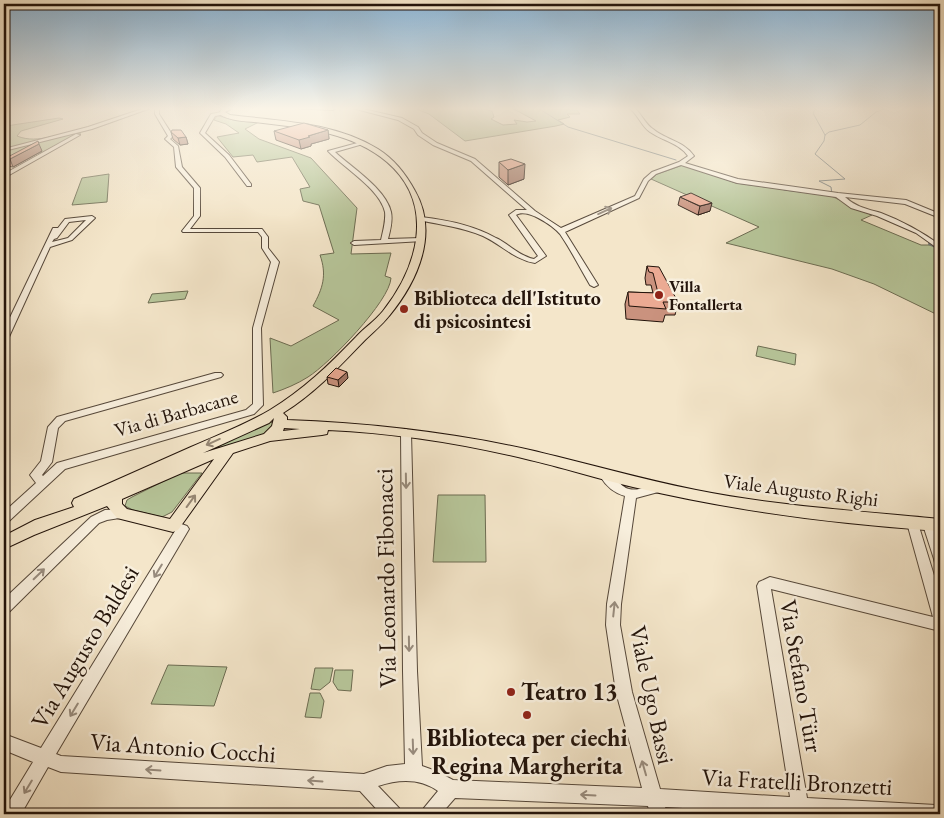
<svg xmlns="http://www.w3.org/2000/svg" width="944" height="818" viewBox="0 0 944 818" font-family="'EB Garamond',serif">
<rect width="100%" height="100%" fill="#f4e6ca"/>
<filter id="stains"><feTurbulence type="fractalNoise" baseFrequency=".004" numOctaves="4"/><feColorMatrix values="0 0 0 0 .2 0 0 0 0 .09 0 0 0 0 .02 0 0 0 .5 -.17"/></filter>
<radialGradient id="worn" r=".72"><stop offset=".6" stop-color="#630" stop-opacity="0"/><stop offset="1" stop-color="#630" stop-opacity=".3"/></radialGradient>
<path fill="#b7c69a" stroke="#6c6c52" d="M414,108l69,1 9,2 2,6 -3,2 12,6 14,-1 -3,-4 13,2 9,-1 -24,-13 65,2 3,4h-13l3,3 -12,3 6,4 -8,2 -91,15 -36,-27z
M217,116l42,6 -14,7 14,10 52,19 46,50 -6,46 40,-1 -6,23 6,2c-1,23 -62,86 -83,99 -11,7 -23,12 -35,16l-3,-55 21,8 48,-26 -26,-14c10,-18 14,-31 7,-51l14,-2 -15,-48 -16,-4 -3,-12 10,-2 -18,-30 -35,5 -4,-7 -20,2 -16,-20 22,-4 -13,-9 -12,-4z
M59,118l4,1 -42,12 -4,5c22,9 42,-5 64,-2l-40,19h-19l-18,6v-31l2,-2z
M683,165l53,18 95,13 41,19 -11,5 60,25h10l9,4v67l-66,-32 -42,-15 -106,-26 33,-16 -108,-48 6,-5z
M109,174l-2,28 -35,3 10,-27z
M188,291l-3,8 -37,4 4,-9z
M758,346l38,8 -1,11 -39,-9z
M269,421l5,3 -8,10 -141,50z
M180,473h22l-30,39 -10,5 -29,-7 -8,-4 2,-6 5,-3z
M438,495h47l1,67h-53z
M168,665l59,2 -13,39 -63,-2z
M315,668h18l-3,14 -10,8 -9,-1z
M335,670h18l-2,21 -13,-1 -5,-8z
M310,693h10l4,8 -3,17 -16,-1z"/>
<g fill="none" stroke-linecap="round" stroke-linejoin="round">
<path stroke="#6f7879" stroke-width="1" d="M538,108l30,19 108,33
M816,108l-3,5 12,22
M735,182l19,3
M784,190l32,4
M832,195l-1,-8 -12,-6 26,-2 -30,-25 9,-13 1,-6 4,-3 31,-7 16,-13 10,-4
M838,198l11,8
M917,233l15,12"/>
<path stroke="#6f7879" stroke-width="2" d="M929,244l11,5"/>
<g stroke="#56483a" stroke-width="2">
<path id="minor" d="M145,108h6l-59,21 -88,22v-2l84,-22z
M155,108h4v6l14,22 -3,3 8,7 4,21 18,21v28l-10,13h72l6,8v11l11,14 -18,66 2,77 -9,9 -189,55 -57,53 -4,2v-12l32,-29 -6,-8 11,-14 7,-34 9,-10 158,-44h6l2,2 -2,2 -156,44 -7,7 -6,34 -10,13 1,1 14,-13 189,-53 7,-6v-76l18,-66 -9,-14v-11l-4,-5h-75l-1,-1 12,-15v-28l-18,-21 -2,-20 -9,-8 3,-3 -13,-22z
M352,108h7l43,10 16,9 4,6 15,10 38,16 60,52 26,17 74,-32 9,-17 8,-7 27,-10 9,-6c-9,-13 -25,-15 -38,-24 -9,-6 -12,-18 -21,-24h5c8,6 11,16 19,21 13,11 31,12 41,27l-9,7 53,16 100,14 68,7 34,14v4l-35,-14 -60,-7c11,10 22,12 36,16 21,8 41,19 59,32v5l-24,-17 -39,-17 -26,-8 -15,-11 -99,-14 -56,-18 -25,9 -8,7 -9,17 -74,34 33,53 -4,2 -4,-2c-10,-17 -19,-35 -30,-51 -8,-9 -33,-26 -44,-19l30,41 -11,7c-20,-3 -33,-18 -52,-27 -21,-9 -42,-11 -64,-16l-1,-1 3,-2c26,3 52,8 75,21 13,6 23,18 38,21l4,-3 -29,-41 7,-5h11l-56,-49 -38,-16 -15,-10 -4,-6 -16,-9z
M222,112l2,2 -9,2 -10,17 24,22 22,29v2h-4l-22,-29 -25,-24 11,-19z
M76,134l4,1 -76,43v-4z
M361,142l2,2 -28,8c16,15 51,37 56,60 2,9 -1,19 -3,27l33,-1 2,1v2l-69,4 -3,-2 3,-2 27,-1c2,-9 5,-19 4,-28 -5,-23 -41,-44 -57,-61z
M92,216l3,2 -1,1 -22,21 -22,7 -42,92 -4,3v-12l49,-102h5l7,-9zM86,220l-18,18 -16,4 2,-3 3,-1 12,-16z
M406,429l5,4 6,238 5,95 14,5 17,9 189,8 -26,-96 -10,-67 1,-21 18,-108c-11,-3 -19,-10 -25,-20l2,-3c11,-3 16,13 27,16 12,3 23,-7 33,-4l2,3 -2,3 -26,7 -15,106 -1,21 12,67 28,97 130,8 -33,-211 2,-4 11,-5 163,40 -26,-94 2,-3 4,-2 4,2 23,75v36l-169,-42 36,209 129,7 4,2v7h-147l-128,-7 3,7h-18l-2,-8 -193,-8 -14,16h-20l3,-6 14,-17c-18,-13 -39,-12 -60,-5l21,22 3,6h-21l-21,-23 -299,-19 -13,-5 -27,47h-17l1,-6 28,-46 -29,-12v-16l37,14 134,-217 -6,-2 -2,-3 2,-3 4,-2 14,5 2,3 -133,225 5,2 303,18 23,-8 18,-2 -2,-93 -2,-238z
M122,509l4,2 2,3 -2,3 -19,3 -8,3 -90,89 -5,2v-15l87,-82 14,-7z
M929,520l4,2 7,18v24l-5,-1 -1,-4 -11,-34 2,-3z"/>
</g>
<g stroke="#22130a" stroke-width="2">
<path id="major" d="M225,108h8l-8,4 5,3c48,6 105,7 148,34 16,10 28,25 37,42 24,42 3,90 -26,125 -7,9 -16,16 -24,24 -26,27 -50,53 -82,73l4,4v3c81,3 163,12 243,30 56,13 110,29 166,40 80,16 163,21 244,29v12c-103,-7 -207,-20 -307,-44 -35,-8 -68,-19 -103,-27 -65,-16 -135,-27 -202,-30l-1,4 -5,1 -52,6 -37,12 -55,77 -5,2 -56,-14 -10,-12 -73,29 -30,14v-13l31,-16 39,-13 -2,-4 2,-4c39,-17 78,-35 117,-52 27,-12 54,-22 79,-37 33,-20 59,-45 86,-73 8,-9 19,-16 27,-26 35,-44 53,-107 4,-149 -34,-29 -81,-34 -124,-39 -14,-2 -32,-1 -44,-9l2,-4zM274,418l-2,8 -8,8 -61,19 66,-30zM284,428l16,1 -17,2zM214,459l-44,60 -43,-10 -5,-5v-5z
M292,108h44l-3,2z"/>
</g>
<use href="#minor" fill="#f8efdd" fill-rule="evenodd"/>
<use href="#major" fill="#f4e6ca" fill-rule="evenodd"/>
</g>
<path fill="#ca927e" stroke="#22130a" d="M328,130l1,9 -18,5v2l-10,3 -25,-9 -2,-9z
M171,132l15,5 2,7 -8,1 -7,-6z
M42,151l-29,16 -6,-1 -3,-5v-2z
M499,162l25,17 -16,6 -9,-8z
M680,197l30,14 -12,4 -20,-10z
M647,266l31,36 -3,13h-10l-2,7 -37,-3 -1,-15 3,-12 25,1 -2,-8h-5l-1,-7z
M327,377l21,1 -9,9 -11,-3z"/>
<path fill="#a47767" stroke="#22130a" d="M328,130l1,9 -18,5v2l-10,3 -2,-9 9,-4z
M186,137l2,7 -8,1 -2,-7z
M39,144l3,7 -29,16 -3,-8z
M525,164l-1,15 -16,6v-15z
M712,203l-2,8 -12,4 2,-9z
M347,372l1,6 -9,9 -1,-7z"/>
<path fill="#ebaa93" stroke="#22130a" d="M304,123l24,7 -20,6 2,1 -11,3 -25,-9z
M172,130h9l5,7 -8,1 -7,-6z
M38,141l1,3 -29,15h-6z
M511,159l14,5 -17,6 -9,-8z
M691,193l21,10 -12,3 -20,-9z
M647,266l12,1 19,35h-15l3,7 -37,-3 -1,-14 30,1 -5,-20 -4,-1z
M336,368l11,4 -9,8 -11,-3z"/>
<defs><path id="oneway-shaft" d="M-6 0H5M1.5-3L5.5 0L1.5 3" fill="none" stroke-width="1.6" stroke-linecap="round" stroke-linejoin="round" transform="scale(1.25)"/></defs>
<g stroke="#988c7e">
<use href="#oneway-shaft" transform="translate(605 211) rotate(-24)"/>
<use href="#oneway-shaft" transform="translate(406 481) rotate(89)"/>
<use href="#oneway-shaft" transform="translate(158 571) rotate(121)"/>
<use href="#oneway-shaft" transform="translate(39 574) rotate(-44)"/>
<use href="#oneway-shaft" transform="translate(614 609) rotate(-84)"/>
<use href="#oneway-shaft" transform="translate(409 644) rotate(89)"/>
<use href="#oneway-shaft" transform="translate(74 710) rotate(121)"/>
<use href="#oneway-shaft" transform="translate(413 747) rotate(88)"/>
<use href="#oneway-shaft" transform="translate(644 768) rotate(-106)"/>
<use href="#oneway-shaft" transform="translate(153 770) rotate(-176)"/>
<use href="#oneway-shaft" transform="translate(315 781) rotate(-176)"/>
<use href="#oneway-shaft" transform="translate(28 787) rotate(121)"/>
<use href="#oneway-shaft" transform="translate(588 795) rotate(-177)"/>
</g>
<g stroke="#968774">
<use href="#oneway-shaft" transform="translate(213 442) rotate(156)"/>
<use href="#oneway-shaft" transform="translate(191 501) rotate(-54)"/>
</g>
<linearGradient id="sky" x2="0" y2="1"><stop stop-color="#8cb7d9"/><stop offset="0.49" stop-color="#faf4e7"/><stop offset="1" stop-color="#faf4e7" stop-opacity="0"/></linearGradient>
<rect width="944" height="222" fill="url(#sky)"/>
<g fill="#8f2418" stroke="#f8efdd" stroke-width="2">
<circle cx="659" cy="295" r="5"/>
<circle cx="404" cy="309" r="5"/>
<circle cx="511" cy="692" r="5"/>
<circle cx="527" cy="715" r="5"/>
</g>
<g text-anchor="middle" stroke-width="5" stroke-linejoin="round" paint-order="stroke">
<g font-size="16" font-weight="bold" fill="#22130a" stroke="#f8efdd" text-anchor="start">
<text x="669" y="292">Villa<tspan x="669" dy="18">Fontallerta</tspan></text>
</g>
<g font-size="20" font-weight="bold" fill="#22130a" stroke="#f8efdd" text-anchor="start">
<text x="414" y="305">Biblioteca dell'Istituto<tspan x="414" dy="23">di psicosintesi</tspan></text>
</g>
<g font-size="20" fill="#22130a" stroke="#f8efdd">
<text transform="translate(176 413) rotate(-16)" y="7">Via di Barbacane</text>
<text transform="translate(801 490) rotate(7)" y="7">Viale Augusto Righi</text>
</g>
<g font-size="24" fill="#22130a" stroke="#f8efdd">
<text transform="translate(386 578) rotate(-91)" y="8">Via Leonardo Fibonacci</text>
<text transform="translate(85 647) rotate(-59)" y="8">Via Augusto Baldesi</text>
<text transform="translate(801 676) rotate(80)" y="8">Via Stefano Türr</text>
<text transform="translate(652 695) rotate(78)" y="8">Viale Ugo Bassi</text>
<text transform="translate(183 748) rotate(4)" y="8">Via Antonio Cocchi</text>
<text transform="translate(797 782) rotate(3)" y="8">Via Fratelli Bronzetti</text>
</g>
<g font-size="24" font-weight="bold" fill="#22130a" stroke="#f8efdd" text-anchor="start">
<text x="521" y="700">Teatro 13</text>
<text x="527" y="746" text-anchor="middle">Biblioteca per ciechi<tspan x="527" dy="28">Regina Margherita</tspan></text>
</g>
</g>
<rect width="944" height="818" fill="none" stroke="#f4e6ca" stroke-width="20"/>
<rect x="5" y="5" width="934" height="808" fill="none" stroke="#22130a" stroke-width="2.5"/>
<rect x="10" y="10" width="924" height="798" fill="none" stroke="#22130a"/>
<rect width="100%" height="100%" filter="url(#stains)"/>
<rect width="100%" height="100%" fill="url(#worn)"/>
</svg>
